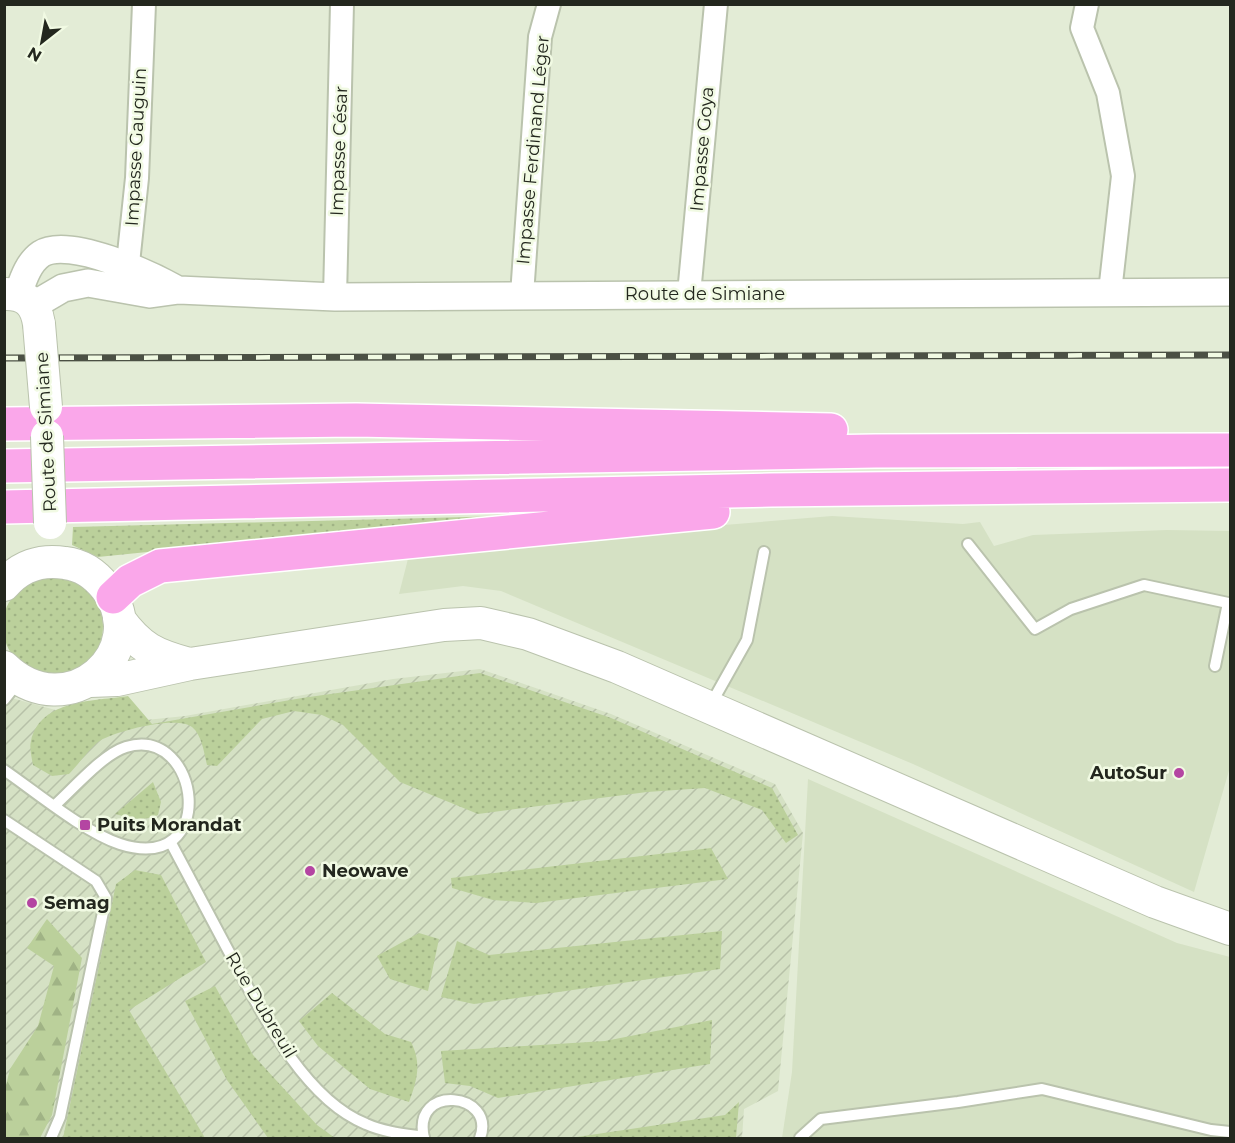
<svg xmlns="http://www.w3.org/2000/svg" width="1235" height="1143" viewBox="0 0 1235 1143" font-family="Montserrat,sans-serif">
<defs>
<pattern id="industrial-furrows" width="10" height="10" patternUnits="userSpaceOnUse" patternTransform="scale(1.5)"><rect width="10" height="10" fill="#d5e1c4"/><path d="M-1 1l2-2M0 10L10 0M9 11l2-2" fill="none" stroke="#b7c1a8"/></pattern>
<pattern id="grass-dots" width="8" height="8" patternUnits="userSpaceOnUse" patternTransform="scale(1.5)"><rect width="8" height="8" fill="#bbd09b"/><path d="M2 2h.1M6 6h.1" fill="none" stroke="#a0b385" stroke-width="1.8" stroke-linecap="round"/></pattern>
<pattern id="forest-firs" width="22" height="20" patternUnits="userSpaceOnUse" patternTransform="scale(1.5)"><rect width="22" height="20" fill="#bbd09b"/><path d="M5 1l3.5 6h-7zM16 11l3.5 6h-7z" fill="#a0b385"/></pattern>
</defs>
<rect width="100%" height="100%" fill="#e3ecd6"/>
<path fill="#d5e1c4" d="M832,516l131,8 17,-2 14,24 39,-11 134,-5 63,1v236l-36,125 -281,-128 -412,-173 -38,-5 -64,8 11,-43z
M808,779l369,164 53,14v181h-448l10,-66z"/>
<path fill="url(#industrial-furrows)" d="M480,669l131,45 164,70 28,49 -25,258 -34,18 -2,29h-737l-1,-442 103,28 78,-8 208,-37z"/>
<path fill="url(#grass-dots)" d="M505,516l-407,41 -26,-12 1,-18z
M3 626a50 50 0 1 1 100 0a50 50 0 1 1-100 0Z
M480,673l131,45 161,70 26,47 -12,8 -24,-33 -57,-22 -58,4 -169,22 -78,-32 -57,-57 -21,-10 -28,-4 -32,8 -45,47 -10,-1c-3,-12 -5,-30 -15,-38 -16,-12 -75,4 -91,13 -11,7 -22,24 -32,34l-17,2 -19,-11c-1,-7 -4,-17 -2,-24 9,-42 65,-40 97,-45l24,28 150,-26z
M153,782l8,20 -3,13c-15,7 -28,3 -43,-1z
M711,848l17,31 -192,24 -43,-3 -41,-12 -1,-10z
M135,870l26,5 45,87 -77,48 76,128h-142l53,-254z
M722,931l-2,38 -246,35 -33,-7 16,-56 32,14z
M419,933l20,6 -11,52 -38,-12 -13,-23z
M215,986l38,69 64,70 18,13h-67l-41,-58 -42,-79z
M332,993l53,41 26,8c11,22 6,38 -2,60l-39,-13 -52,-43 -19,-25z
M712,1020l-2,44 -212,34 -28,-12 -25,-3 -4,-32 164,-10z
M739,1102l-3,36h-166l155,-23z"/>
<path fill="url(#forest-firs)" d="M47,919l35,39 -30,157 -12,23h-35v-49l5,-20 28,-43 16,-60 -27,-18z"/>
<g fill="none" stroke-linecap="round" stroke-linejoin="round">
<g stroke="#bac3ad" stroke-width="14">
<path id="service" d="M968,544l67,85 36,-20 73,-24 84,18 -13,63
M4,700l15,-19
M711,704l36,-64 17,-88
M4,770c32,22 80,62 116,74 100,32 81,-120 6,-97 -23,7 -53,42 -71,58
M4,820l92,61 10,17 -46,219 -9,21
M171,843c19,36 39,73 58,109 30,56 74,147 137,172 18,8 38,10 58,13
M424,1138c-13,-55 73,-46 56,0
M800,1138l21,-19 137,-17 84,-13 169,41 19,2"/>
</g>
<g stroke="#bac3ad" stroke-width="26">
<path id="minor" d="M1087,4l-5,24 26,65 15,83 -13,116
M126,282l11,-104 7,-174
M689,294l27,-290
M522,295l18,-258 9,-33
M335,297l7,-293"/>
</g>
<g stroke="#bac3ad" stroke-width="30">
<path id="tertiary" d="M18,294c5,-14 10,-31 23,-40 28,-18 110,21 137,36
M34,305l29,-17 25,-5 62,11 29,-4 156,7 895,-5"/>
</g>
<g stroke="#bac3ad" stroke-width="34">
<path id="secondary" d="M4,294c22,-1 32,10 35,30
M4,585c16,-19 37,-26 61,-22 17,2 31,12 41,25 48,62 -38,141 -102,79
M119,619c21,29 36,36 70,45
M90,681l27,-1 73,-16 254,-39 37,-2 47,11 89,33 538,235 75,27"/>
</g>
<g stroke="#fff" stroke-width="36">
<path id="trunk" d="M4,424l352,-4 475,10
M4,466l871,-15 355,-1
M4,507l767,-17 459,-5
M113,597l17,-16 30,-15 553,-54"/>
</g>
<use href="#service" stroke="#fff" stroke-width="10"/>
<use href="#minor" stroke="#fff" stroke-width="22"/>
<use href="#tertiary" stroke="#fff" stroke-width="27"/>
<use href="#secondary" stroke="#fff" stroke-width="32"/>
<use href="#trunk" stroke="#faa7ea" stroke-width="33"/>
<g stroke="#4b5044" stroke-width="7">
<path id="rail" d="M4,358l1226,-3"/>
</g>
<use href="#rail" stroke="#f1fae3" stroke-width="4.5" stroke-dasharray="14" stroke-linecap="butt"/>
<g stroke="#bac3ad" stroke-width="34" stroke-linecap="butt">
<path id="secondary-bridge" d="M39,324l7,83
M47,436l3,87"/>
</g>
<use href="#secondary-bridge" stroke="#fff" stroke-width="32"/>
</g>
<g fill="#b445a2" stroke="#f1fae3" stroke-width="2">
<circle cx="1179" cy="773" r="6"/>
<rect x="79" y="819" width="12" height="12" rx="3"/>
<circle cx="310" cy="871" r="6"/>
<circle cx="32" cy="903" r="6"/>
</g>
<g text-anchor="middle" stroke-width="5" stroke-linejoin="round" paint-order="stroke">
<g font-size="18" fill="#23271e" stroke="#f1fae3">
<text transform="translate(136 147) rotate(-87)" y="6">Impasse Gauguin</text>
<text transform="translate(702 149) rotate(-85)" y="6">Impasse Goya</text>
<text transform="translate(533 150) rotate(-85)" y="6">Impasse Ferdinand Léger</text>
<text transform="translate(339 151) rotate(-88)" y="6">Impasse César</text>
<text x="705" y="300">Route de Simiane</text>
<text transform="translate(46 432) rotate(-93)" y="6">Route de Simiane</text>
<text transform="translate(261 1005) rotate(59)" y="6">Rue Dubreuil</text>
</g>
<g font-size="18" font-weight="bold" fill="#23271e" stroke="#f1fae3" text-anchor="start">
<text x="1167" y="779" text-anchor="end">AutoSur</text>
<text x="97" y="831">Puits Morandat</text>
<text x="322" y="877">Neowave</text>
<text x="44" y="909">Semag</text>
</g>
</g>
<rect width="1235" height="1143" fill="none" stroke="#23271e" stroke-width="12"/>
<g transform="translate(42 42) rotate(211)" stroke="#f1fae3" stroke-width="4.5" paint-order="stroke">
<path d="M0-4.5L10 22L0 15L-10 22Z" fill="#23271e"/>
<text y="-9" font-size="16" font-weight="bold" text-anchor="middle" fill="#23271e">N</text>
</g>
</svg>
